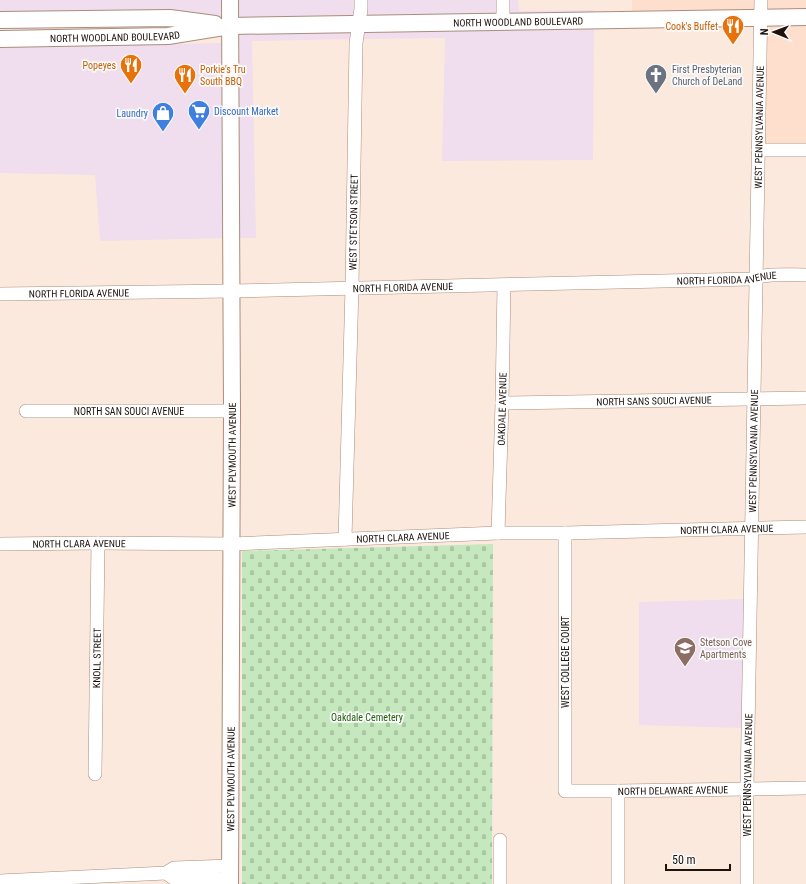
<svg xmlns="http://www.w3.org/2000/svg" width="806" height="884" viewBox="0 0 806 884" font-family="'Roboto Condensed',sans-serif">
<defs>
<pattern id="cemetery-stones" width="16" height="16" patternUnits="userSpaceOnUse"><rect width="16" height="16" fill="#c6e8be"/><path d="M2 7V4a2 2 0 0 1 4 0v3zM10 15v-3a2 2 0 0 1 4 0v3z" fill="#aac6a2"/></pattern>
</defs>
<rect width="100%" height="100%" fill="#fce9de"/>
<path fill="#f0dded" d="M0,0h225v21l-6,-1 -1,-4h-218z
M235,0h121l-2,20 -119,2z
M366,0h132v17l-134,3z
M508,0h10l1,11 75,-1v6l-86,1z
M594,24l-1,136 -151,1 3,-123 -83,1 1,-10z
M353,29l-1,10 -100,2 4,197h-20l-1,-207z
M225,32l1,206 -126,3 -5,-66 -95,-2v-126l221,-4 -1,-10z
M746,599l-3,129 -104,-3v-123z"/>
<path fill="#fedfcd" d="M632,0h174v150h-48l2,-132 -128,1z"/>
<path fill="url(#cemetery-stones)" d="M493,544l-1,340h-250v-333z"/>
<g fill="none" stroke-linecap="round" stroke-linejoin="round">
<g stroke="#aa8d7c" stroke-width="14">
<g id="minor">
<path d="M503,21v-21"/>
<path d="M758,150h48"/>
<path id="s1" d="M0,294l232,-3 519,-12c16,-6 37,-4 55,-4"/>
<path id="s2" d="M502,403l304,-5"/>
<path id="s3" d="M26,411h206"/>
<path id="s4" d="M498,533l4,-130 2,-118"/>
<path id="s5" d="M565,533v258h53l188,-3"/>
<path id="s6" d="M345,539l7,-252 4,-244 5,-34v-9"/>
<path id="s7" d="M0,544l98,-1 134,1 266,-11h67l241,-6"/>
<path id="s8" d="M95,774l3,-231"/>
<path d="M500,840v44"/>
<path d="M166,873l7,5 57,1"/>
<path d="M0,881l166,-8 8,-5 56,-2"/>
<path d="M618,884v-93"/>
<path id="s9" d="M747,884v-96l14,-788"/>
</g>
</g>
<g stroke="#aa8d7c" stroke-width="18">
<g id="major">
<path d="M0,20l170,-2 45,6"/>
<path id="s10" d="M0,39l168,-3 62,-10 576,-9"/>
<path id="s11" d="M230,884l2,-473 -2,-411"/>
</g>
</g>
<use href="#minor" stroke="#fff" stroke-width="13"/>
<use href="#major" stroke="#fff" stroke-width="16"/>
</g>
<defs>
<g id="restaurant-pin" transform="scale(1.15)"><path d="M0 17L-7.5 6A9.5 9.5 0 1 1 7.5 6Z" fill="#e8710a" stroke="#fafafa"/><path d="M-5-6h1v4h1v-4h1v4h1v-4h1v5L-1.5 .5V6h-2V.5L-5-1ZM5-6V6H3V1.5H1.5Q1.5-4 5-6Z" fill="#fff"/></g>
<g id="church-pin" transform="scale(1.15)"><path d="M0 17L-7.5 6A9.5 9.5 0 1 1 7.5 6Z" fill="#6b7280" stroke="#fafafa"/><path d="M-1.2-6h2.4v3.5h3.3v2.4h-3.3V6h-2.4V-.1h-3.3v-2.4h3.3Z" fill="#fff"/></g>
<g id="supermarket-pin" transform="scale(1.15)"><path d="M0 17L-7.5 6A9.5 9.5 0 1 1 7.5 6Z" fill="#3f7fe0" stroke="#fafafa"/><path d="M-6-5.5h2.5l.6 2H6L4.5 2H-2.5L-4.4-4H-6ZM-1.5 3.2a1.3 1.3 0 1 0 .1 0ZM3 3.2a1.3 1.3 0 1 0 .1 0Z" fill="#fff"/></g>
<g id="shop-pin" transform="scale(1.15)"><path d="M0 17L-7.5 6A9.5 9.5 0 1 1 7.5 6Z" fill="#3f7fe0" stroke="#fafafa"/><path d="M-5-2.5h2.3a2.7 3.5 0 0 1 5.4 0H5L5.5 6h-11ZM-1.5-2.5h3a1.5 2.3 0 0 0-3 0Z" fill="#fff"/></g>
<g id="university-pin" transform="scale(1.15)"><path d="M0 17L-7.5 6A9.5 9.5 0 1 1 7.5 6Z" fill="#8d6e63" stroke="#fafafa"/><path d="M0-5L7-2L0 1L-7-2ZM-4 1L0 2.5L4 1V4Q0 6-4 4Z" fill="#fff"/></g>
</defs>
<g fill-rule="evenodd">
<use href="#restaurant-pin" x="733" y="26"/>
<use href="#restaurant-pin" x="131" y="65"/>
<use href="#restaurant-pin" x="185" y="75"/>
<use href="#church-pin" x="656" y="75"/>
<use href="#supermarket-pin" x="199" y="111"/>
<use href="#shop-pin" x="163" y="113"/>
<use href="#university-pin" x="685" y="648"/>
</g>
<g text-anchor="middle" stroke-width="3.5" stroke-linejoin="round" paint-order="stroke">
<g font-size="10" fill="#1d120c" stroke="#fafafa">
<text dy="4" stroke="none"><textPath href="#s10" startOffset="519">NORTH WOODLAND BOULEVARD</textPath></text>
<text dy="4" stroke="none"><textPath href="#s10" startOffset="115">NORTH WOODLAND BOULEVARD</textPath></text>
<text dy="4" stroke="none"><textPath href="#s9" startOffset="757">WEST PENNSYLVANIA AVENUE</textPath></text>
<text dy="4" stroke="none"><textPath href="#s6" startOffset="317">WEST STETSON STREET</textPath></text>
<text dy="4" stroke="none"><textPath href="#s1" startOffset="727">NORTH FLORIDA AVENUE</textPath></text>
<text dy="4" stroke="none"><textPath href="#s1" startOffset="403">NORTH FLORIDA AVENUE</textPath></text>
<text dy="4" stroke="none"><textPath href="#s1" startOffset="79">NORTH FLORIDA AVENUE</textPath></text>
<text dy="4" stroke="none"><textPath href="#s2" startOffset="152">NORTH SANS SOUCI AVENUE</textPath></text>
<text dy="4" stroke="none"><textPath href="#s4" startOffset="124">OAKDALE AVENUE</textPath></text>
<text dy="4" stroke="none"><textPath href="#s3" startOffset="103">NORTH SAN SOUCI AVENUE</textPath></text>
<text dy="4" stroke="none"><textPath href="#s9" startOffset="433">WEST PENNSYLVANIA AVENUE</textPath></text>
<text dy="4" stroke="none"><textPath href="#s11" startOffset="429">WEST PLYMOUTH AVENUE</textPath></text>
<text dy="4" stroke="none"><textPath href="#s7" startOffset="727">NORTH CLARA AVENUE</textPath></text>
<text dy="4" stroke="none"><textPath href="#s7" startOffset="403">NORTH CLARA AVENUE</textPath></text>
<text dy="4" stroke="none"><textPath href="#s7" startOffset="79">NORTH CLARA AVENUE</textPath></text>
<text dy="4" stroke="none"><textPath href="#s8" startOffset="116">KNOLL STREET</textPath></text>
<text transform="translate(565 662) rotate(-90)" y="4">WEST COLLEGE COURT</text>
<text dy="4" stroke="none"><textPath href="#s9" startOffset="109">WEST PENNSYLVANIA AVENUE</textPath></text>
<text dy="4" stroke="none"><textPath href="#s11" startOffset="105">WEST PLYMOUTH AVENUE</textPath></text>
<text dy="4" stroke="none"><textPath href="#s5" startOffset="366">NORTH DELAWARE AVENUE</textPath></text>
</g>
<g font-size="10" fill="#c56008" stroke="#fafafa" text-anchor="end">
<text x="718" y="30">Cook's Buffet</text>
<text x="116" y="69">Popeyes</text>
<text x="200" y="73" text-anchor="start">Porkie's Tru<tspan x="200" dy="12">South BBQ</tspan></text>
</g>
<g font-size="10" fill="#5b616d" stroke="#fafafa" text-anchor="start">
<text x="672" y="73">First Presbyterian<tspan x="672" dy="12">Church of DeLand</tspan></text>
</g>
<g font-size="10" fill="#366cbe" stroke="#fafafa" text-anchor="start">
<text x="214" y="115">Discount Market</text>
<text x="148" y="117" text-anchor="end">Laundry</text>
</g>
<g font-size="10" fill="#785e54" stroke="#fafafa" text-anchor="start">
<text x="700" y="646">Stetson Cove<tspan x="700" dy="12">Apartments</tspan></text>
</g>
<g font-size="10" fill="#24620d" stroke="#fafafa">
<text x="367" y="721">Oakdale Cemetery</text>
</g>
</g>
<g transform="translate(774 32) rotate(271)" stroke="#fafafa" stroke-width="3" paint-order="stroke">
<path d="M0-3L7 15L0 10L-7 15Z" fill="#1d120c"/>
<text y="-6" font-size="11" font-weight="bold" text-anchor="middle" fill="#1d120c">N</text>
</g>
<path d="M666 864v6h64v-6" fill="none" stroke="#1d120c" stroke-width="2"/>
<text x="672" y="864" font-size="12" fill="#1d120c" stroke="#fafafa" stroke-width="3" paint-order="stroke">50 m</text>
</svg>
